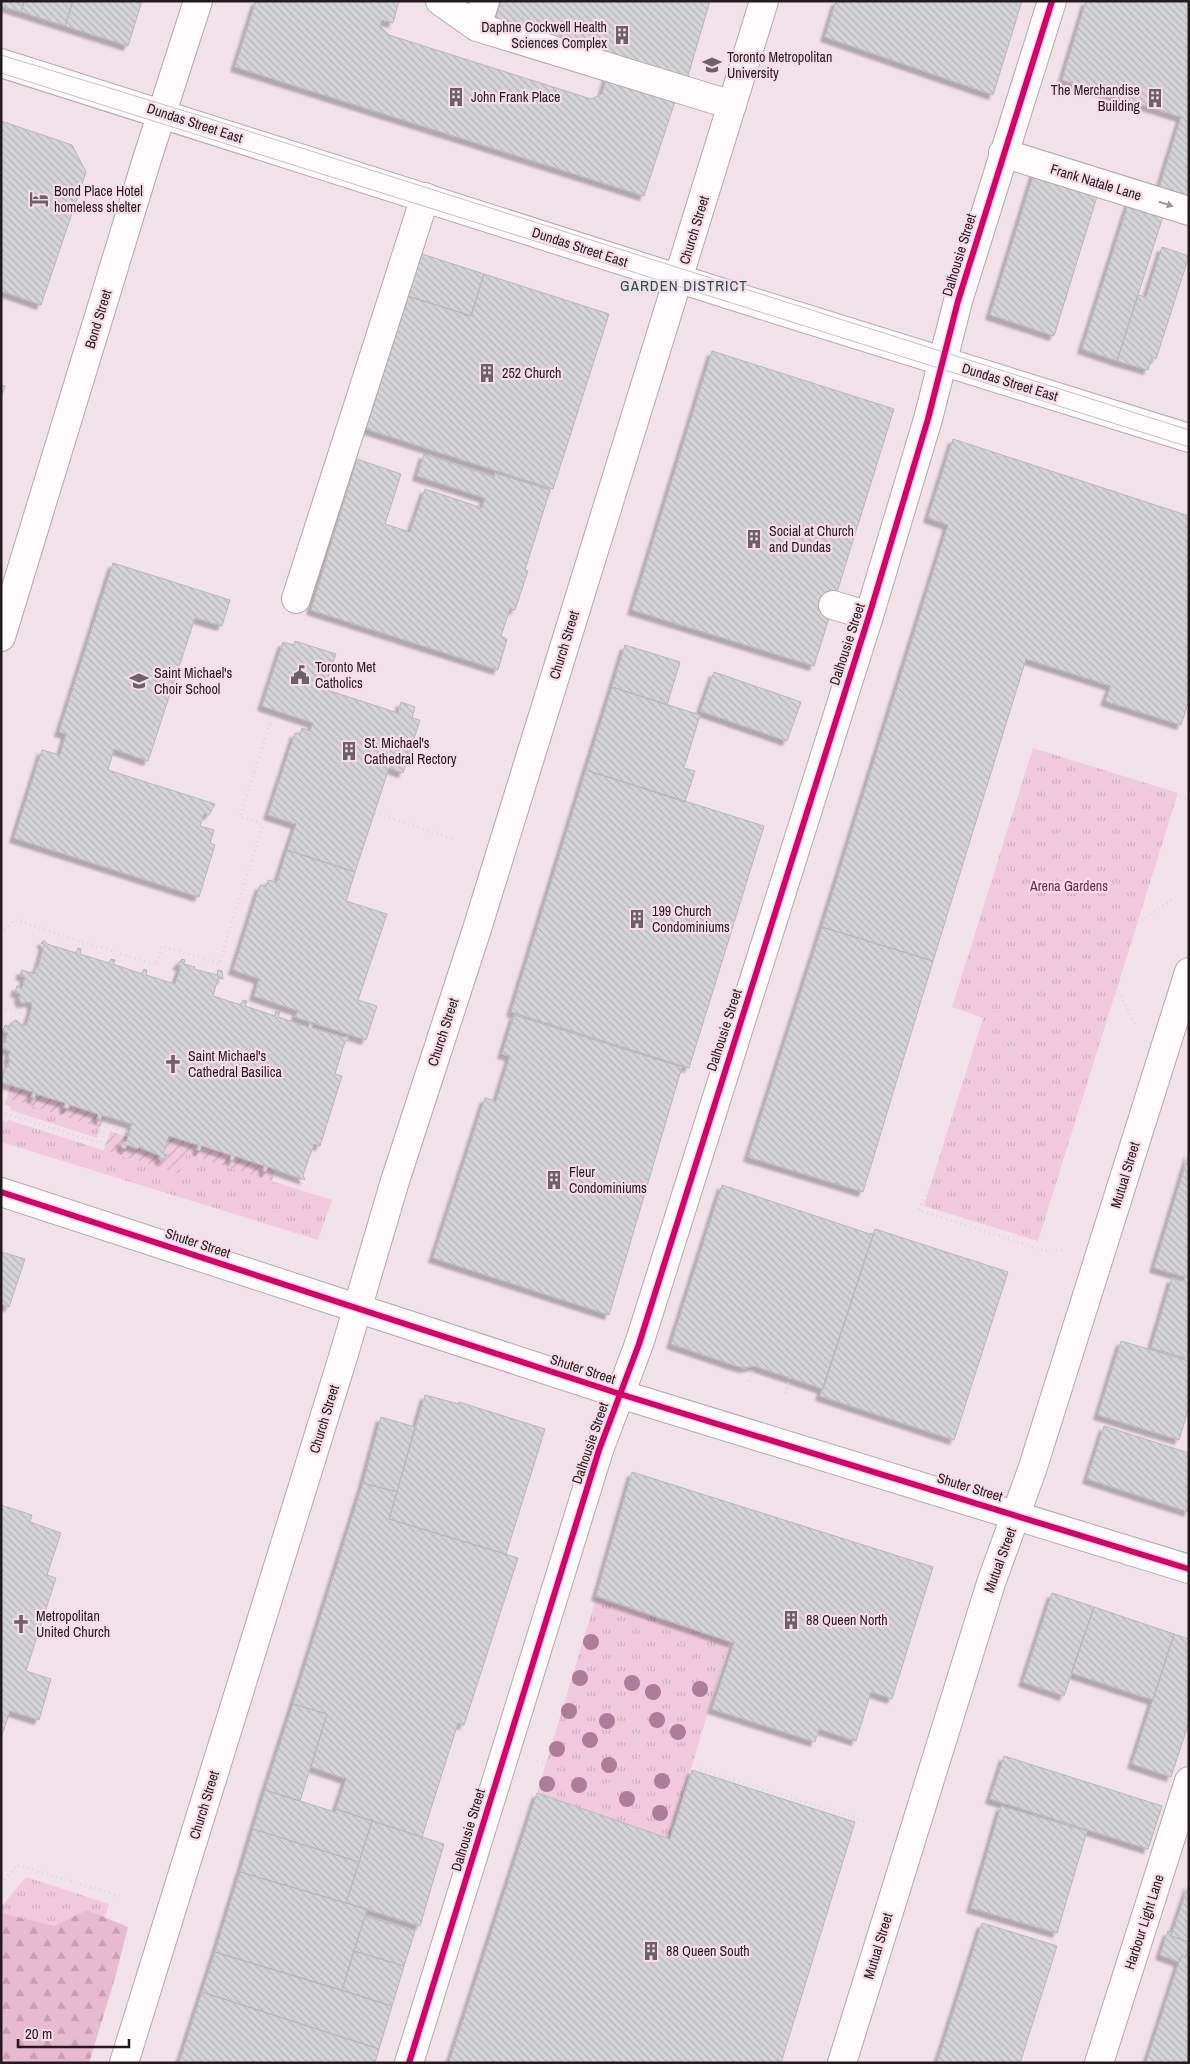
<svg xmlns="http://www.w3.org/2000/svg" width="1190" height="2064" viewBox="0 0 1190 2064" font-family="'Archivo Narrow',sans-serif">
<defs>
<pattern id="grass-tufts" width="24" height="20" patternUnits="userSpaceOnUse" patternTransform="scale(1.25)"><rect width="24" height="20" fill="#f0cadc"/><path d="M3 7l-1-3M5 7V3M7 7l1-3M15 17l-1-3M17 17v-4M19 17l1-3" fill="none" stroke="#ceadbc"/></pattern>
<pattern id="forest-firs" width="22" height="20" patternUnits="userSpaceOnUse" patternTransform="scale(1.25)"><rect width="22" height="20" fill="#e7bacf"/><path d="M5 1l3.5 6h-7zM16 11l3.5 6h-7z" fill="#c69fb1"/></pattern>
<pattern id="garden-furrows" width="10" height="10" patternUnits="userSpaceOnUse" patternTransform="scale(1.25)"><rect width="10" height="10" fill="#f0cadc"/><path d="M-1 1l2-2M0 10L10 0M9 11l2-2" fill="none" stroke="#ceadbc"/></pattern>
<pattern id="building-back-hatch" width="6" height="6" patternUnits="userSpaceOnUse" patternTransform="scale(1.25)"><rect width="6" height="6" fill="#d4d4d7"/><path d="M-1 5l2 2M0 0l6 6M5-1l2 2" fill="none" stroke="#b6b5b8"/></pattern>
<filter id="shadow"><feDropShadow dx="-4.5" dy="4.5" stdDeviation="1" flood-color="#0004"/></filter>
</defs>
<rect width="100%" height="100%" fill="#f1e2e9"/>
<path fill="url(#grass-tufts)" d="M1033,748l145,45 -140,448 -114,-35 59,-188 -31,-11z
M7,1098l93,30 -3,10 -87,-28 1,-4 -6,-2z
M1,1120l6,2 1,-2 171,54 7,-20 146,46 -14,40 -317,-98z
M596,1598l133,44 -59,197 -133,-46z
M26,1877l83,27 -48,159h-60v-156z"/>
<path fill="url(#forest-firs)" d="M87,1910l41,17 -13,51 -26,85h-88v-150l53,13z"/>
<path fill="url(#garden-furrows)" d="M11,1085l22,7 2,6 1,-4 29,9 -1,5 4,1 2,-4 28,9 -1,5 3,1 4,-4 -4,12 -93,-30z
M110,1131l17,6 -1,5 -4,-1 -2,3 6,5 1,-4 11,4 1,-2 21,9 -1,3 3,2 5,-6 -4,-1 6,-18 29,9 -1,5 3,1 2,-5 29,9 -1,5 3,1 2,-5 29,10 -1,5 3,1 2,-5 7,2 -3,12 -86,-27 -7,20 -75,-24z"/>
<path fill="url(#building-back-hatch)" stroke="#b7b6b9" filter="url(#shadow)" d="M1,1h23l-3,11 -20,-6z
M24,1h49l-8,25 -44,-14z
M73,1h69l-14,45 -63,-20z
M256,1h143l-6,22 -11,-3 -2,6 9,9 202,64 11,-5 7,-24 69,22 -34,104 -409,-129z
M501,1h209l-23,78 -192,-59z
M836,1h186l-29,94 -168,-58z
M1086,1h103v196l-30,-9 22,-71 -119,-37z
M1,121l71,24 14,27 -45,133 -40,-14z
M1035,170l64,20 -45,146 -64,-21z
M1130,199l35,11 -48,151 -35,-12z
M1162,247l27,9 -33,103 -4,-2 -4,13 -31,-9 21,-66 8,2z
M422,254l62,20 -13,42 -63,-20z
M484,274l125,40 -56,175 -187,-60 42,-133 63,20z
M712,351l182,58 -80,257 -182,-56z
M1,385l4,1 -4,12z
M953,439l236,77v184l-8,25 -76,-24 6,-15 -85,-27 -93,302 -111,-34 126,-402 -20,-7z
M424,454l70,23 1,-4 55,17 -25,80 3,1 -13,39 -5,-1 -9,27 6,3 -9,31 -187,-60 46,-151 44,15 -16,50 25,8 15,-43 57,19 3,-10 -68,-22z
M113,563l117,37 -8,26 -27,-8 -47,143 -34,-12 -6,21 107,34 -6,11 -5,-1 -4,12 14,4 -4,13 5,2 -16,52 -185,-59 28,-88 18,5 6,-21 -7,-2z
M295,641l41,13 -12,35 74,24 3,-11 14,5 -3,11 8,2 -17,53 -14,-5 -34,104 -68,-22 9,-26 -28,-9 27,-82 5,2 2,-7 8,3 3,-8 -51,-17 21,-64 11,3z
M625,645l55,17 -13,43 -55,-18z
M714,672l87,30 -14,39 -87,-30z
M612,687l88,28 -16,53 11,3 -10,31 -99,-32z
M586,770l178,56 -75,242 -178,-56z
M287,850l68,22 -9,29 41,13 -29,86 19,6 -11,34 -71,-23 3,-6 -44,-15 5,-17 -26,-9 27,-85 6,2 2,-7 9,2z
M822,927l111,34 -70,231 -115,-35z
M44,940l3,4 29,9 2,-5 3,1 -1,5 29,9 2,-4 4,1 -2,4 29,10 2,-5 3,1 -1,5 29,9 6,-18 -4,-1 5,-6 3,1 -1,4 11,3 -1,2 23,6 1,-5 4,1 1,8 -5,-1 -5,18 28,9 2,-5 4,1 -2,5 30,10 1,-5 4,1 -2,5 30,10 2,-5 3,1 -1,5 31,9 5,-1 1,4 -4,1 -10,33 7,2 -22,70 -6,-2 -11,31 2,5 -37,-13 -2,5 -3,-1 1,-5 -29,-10 -2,5 -3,-1 1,-5 -29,-9 -2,5 -3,-1 1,-5 -29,-9 -6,18 4,1 -5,6 -3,-2 1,-3 -21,-9 -1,2 -11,-4 -1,4 -4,-1 -1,-7 5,1 6,-18 -30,-9 -1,5 -4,-1 1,-5 -28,-9 -2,4 -4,-1 1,-5 -29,-9 -1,5 -4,-2 2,-5 -30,-9 -2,2 4,-17h2l3,-8 -2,-1 2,-8 -9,-3v-6l4,1 3,-10 -5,-2 2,-6 5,2 1,-4 5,-3 7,6 4,-2 5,-17 -1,-5 -10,1 -2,-5 1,-4 -5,-2 2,-6 5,2 3,-11 -5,-2 2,-5 12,4 3,-8 1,1 6,-22 -3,-2z
M514,1015l168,52 -73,248 -176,-57 52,-160 11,3 14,-45 -8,-2z
M1189,1153v125l-35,-10z
M722,1185l151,50 -50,154 -69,-23 -10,2 -11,-3 -62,-21z
M875,1229l133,43 -54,168 -134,-44z
M1,1252l24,7 -16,48 -8,-3z
M1172,1278l17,5v76l-38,-11z
M1121,1341l68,20v46l-10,33 -81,-25z
M425,1395l34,9v-2l86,27 -39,125 -117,-35z
M381,1417l34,10 -18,65 -34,-9z
M1104,1426l85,27v59l-102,-33z
M632,1472l301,95 -41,132 -21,-7 -15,49 -37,-12 -4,13 -103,-33 22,-66 -138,-47z
M363,1483l34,9 -8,27 129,39 -54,167 -6,-2 -36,114 -86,-28 10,-30 -35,-12 16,-53 -34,-10z
M1,1505l31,10 -2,7 31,11 -14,42 9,3 -30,93 25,8 -12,41 -29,-9 -9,27z
M1052,1593l42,14 -30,89 -41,-14z
M1094,1607l80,27 -21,66 -82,-27z
M1174,1634l15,5v83l-18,55 -39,-13z
M293,1704l34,10 -27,87 -35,-11z
M1004,1756l158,50 -14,43 -158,-50z
M692,1770l163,52 -74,241h-332l88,-270 133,46z
M265,1790l70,22 1,-3 36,12 -13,41 -106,-33z
M1001,1806l86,25 -30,102 -86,-25z
M372,1821l72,23 -24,82 -74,-23z
M253,1829l106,33 -13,41 -106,-31z
M240,1872l127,37 -25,81 -127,-38z
M1189,1884v58l-18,-6z
M365,1916l50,15 -11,35 -50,-15z
M982,1923l75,23 -37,117h-83z
M1168,1931l4,2 -1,3 18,6 -3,15 -4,-1 -3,6 -19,-7z
M1189,1949v114h-43l33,-101 3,-6 4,1z
M354,1951l50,15 -12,40 -50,-16z
M215,1952l177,54 -13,43 -177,-57z
M202,1992l177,57 -4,14h-196z"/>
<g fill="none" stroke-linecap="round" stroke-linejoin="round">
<g stroke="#b3a8ae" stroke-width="30">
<path id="minor" d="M440,1l37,26 255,78
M477,27l8,-26
M1003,153l186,58
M296,599l129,-402
M833,605l36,11
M1,637l146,-478 51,-158
M1,1192l619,202 569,175
M409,2063l190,-613 40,-106 230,-728 59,-197 30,-118 94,-300
M842,2063l149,-480 41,-113 157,-498
M1099,2063l90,-282"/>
</g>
<g stroke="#b3a8ae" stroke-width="30">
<path id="major" d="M1,63l729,232 459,143
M124,2063l219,-706 52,-176 82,-252 287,-928"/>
</g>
<path stroke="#dad6d8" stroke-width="3" stroke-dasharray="1 4" stroke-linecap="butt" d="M1038,771l61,180 36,74
M1045,789l40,8 37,-14h13l54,16
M375,813l80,27
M1,933l13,-13 142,45 6,-19 57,18 44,-140 -23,-7 30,-94
M1,1007l28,9
M1,1112l99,31 6,-18 23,7
M1062,1250l-16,1 -127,-41 9,-18 34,-49 34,-43 21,-70 26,-38 28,-36 28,-5 76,-54
M749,1381l5,-14
M785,1393l5,-15
M624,1625c-7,21 -23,49 -15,71 3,10 12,18 19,25 20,21 10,45 3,69
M537,1761l93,29 56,-25 32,-109 -135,-45
M686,1765l181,57
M1,1883l16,-18 106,32"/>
<use href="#minor" stroke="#fdfbfc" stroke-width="28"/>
<use href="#major" stroke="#fdfbfc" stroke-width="28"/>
<path stroke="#c6c3c4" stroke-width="1" d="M1,55l200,61 988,314
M1,73l1188,374"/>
<g stroke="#f7dce8" stroke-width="9">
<path id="cycleway" d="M1,1192l619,202 569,175
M409,2063l190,-613 40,-106 230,-728 59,-197 30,-118 94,-300"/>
</g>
<use href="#cycleway" stroke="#d6006c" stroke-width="6"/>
</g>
<g fill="#af7c98">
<circle cx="591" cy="1642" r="8"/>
<circle cx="580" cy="1678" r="8"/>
<circle cx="632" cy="1683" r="8"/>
<circle cx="700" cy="1689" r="8"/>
<circle cx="653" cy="1692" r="8"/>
<circle cx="569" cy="1711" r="8"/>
<circle cx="657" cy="1720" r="8"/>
<circle cx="607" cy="1721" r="8"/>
<circle cx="678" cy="1732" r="8"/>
<circle cx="590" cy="1740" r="8"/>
<circle cx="557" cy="1749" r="8"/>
<circle cx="609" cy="1765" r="8"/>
<circle cx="662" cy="1781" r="8"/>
<circle cx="547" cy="1784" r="8"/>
<circle cx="579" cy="1785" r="8"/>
<circle cx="627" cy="1799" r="8"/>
<circle cx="660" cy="1813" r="8"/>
</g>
<defs><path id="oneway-solid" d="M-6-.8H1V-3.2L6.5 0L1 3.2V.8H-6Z" transform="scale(1.25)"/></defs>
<use fill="#9b9699" href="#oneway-solid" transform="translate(1166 204) rotate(17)"/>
<defs>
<g id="building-bare" transform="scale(1.5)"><path d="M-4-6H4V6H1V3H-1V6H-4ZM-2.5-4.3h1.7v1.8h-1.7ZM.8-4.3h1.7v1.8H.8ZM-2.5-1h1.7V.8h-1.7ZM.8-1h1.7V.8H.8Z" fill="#6c6166" stroke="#f7dce8" stroke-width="2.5" paint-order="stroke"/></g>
<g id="university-bare" transform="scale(1.5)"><path d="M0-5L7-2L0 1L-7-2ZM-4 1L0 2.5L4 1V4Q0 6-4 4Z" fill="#6c6166" stroke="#f7dce8" stroke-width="2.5" paint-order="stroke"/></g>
<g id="hotel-bare" transform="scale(1.5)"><path d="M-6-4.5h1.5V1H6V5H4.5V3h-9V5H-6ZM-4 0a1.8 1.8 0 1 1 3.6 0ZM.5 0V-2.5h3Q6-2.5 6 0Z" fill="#6c6166" stroke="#f7dce8" stroke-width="2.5" paint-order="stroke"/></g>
<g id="civic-bare" transform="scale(1.5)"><path d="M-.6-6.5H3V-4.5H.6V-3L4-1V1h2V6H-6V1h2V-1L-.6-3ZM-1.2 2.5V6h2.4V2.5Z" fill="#6c6166" stroke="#f7dce8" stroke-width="2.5" paint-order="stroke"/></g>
<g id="school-bare" transform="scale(1.5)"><path d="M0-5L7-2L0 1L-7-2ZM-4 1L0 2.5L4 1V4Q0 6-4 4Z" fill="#6c6166" stroke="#f7dce8" stroke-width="2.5" paint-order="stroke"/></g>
<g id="church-bare" transform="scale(1.5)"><path d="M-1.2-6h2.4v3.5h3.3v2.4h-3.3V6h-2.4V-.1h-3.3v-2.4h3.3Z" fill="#6c6166" stroke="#f7dce8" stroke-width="2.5" paint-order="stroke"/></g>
</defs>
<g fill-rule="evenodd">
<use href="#building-bare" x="622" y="35"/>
<use href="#university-bare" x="712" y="65"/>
<use href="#building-bare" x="456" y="97"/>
<use href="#building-bare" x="1155" y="98"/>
<use href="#hotel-bare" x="39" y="199"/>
<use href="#building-bare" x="487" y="373"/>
<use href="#building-bare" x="754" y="539"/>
<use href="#civic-bare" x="300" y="675"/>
<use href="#school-bare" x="139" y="681"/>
<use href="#building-bare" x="349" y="751"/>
<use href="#building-bare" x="637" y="919"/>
<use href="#church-bare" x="173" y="1064"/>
<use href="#building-bare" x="554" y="1180"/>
<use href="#building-bare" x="791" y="1620"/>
<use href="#church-bare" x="21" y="1624"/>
<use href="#building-bare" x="651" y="1951"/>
</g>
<g text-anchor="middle" stroke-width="4.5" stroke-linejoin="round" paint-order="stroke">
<g font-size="14" fill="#241b1f" stroke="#f7dce8" text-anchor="start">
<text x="607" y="32" text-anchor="end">Daphne Cockwell Health<tspan x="607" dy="16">Sciences Complex</tspan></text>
<text x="727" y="62">Toronto Metropolitan<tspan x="727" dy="16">University</tspan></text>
<text x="1140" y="95" text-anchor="end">The Merchandise<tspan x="1140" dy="16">Building</tspan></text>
<text x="471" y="102">John Frank Place</text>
<text x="54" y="196">Bond Place Hotel<tspan x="54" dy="16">homeless shelter</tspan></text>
<text x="502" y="378">252 Church</text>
<text x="769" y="536">Social at Church<tspan x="769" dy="16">and Dundas</tspan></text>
<text x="315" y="672">Toronto Met<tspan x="315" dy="16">Catholics</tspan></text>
<text x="154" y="678">Saint Michael's<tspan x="154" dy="16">Choir School</tspan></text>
<text x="364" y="748">St. Michael's<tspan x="364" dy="16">Cathedral Rectory</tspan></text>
<text x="652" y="916">199 Church<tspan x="652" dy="16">Condominiums</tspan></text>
<text x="188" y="1061">Saint Michael's<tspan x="188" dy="16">Cathedral Basilica</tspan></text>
<text x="569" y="1177">Fleur<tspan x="569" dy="16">Condominiums</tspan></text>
<text x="36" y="1621">Metropolitan<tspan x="36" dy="16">United Church</tspan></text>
<text x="806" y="1625">88 Queen North</text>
<text x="666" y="1956">88 Queen South</text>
</g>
<g font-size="14" fill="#241b1f" stroke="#f7dce8">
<text transform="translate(195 123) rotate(18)" y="5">Dundas Street East</text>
<text transform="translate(1096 182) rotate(17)" y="5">Frank Natale Lane</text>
<text transform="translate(694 230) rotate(-73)" y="5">Church Street</text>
<text transform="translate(580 247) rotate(18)" y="5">Dundas Street East</text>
<text transform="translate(959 255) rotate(-73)" y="5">Dalhousie Street</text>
<text transform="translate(98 319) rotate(-73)" y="5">Bond Street</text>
<text transform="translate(1010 382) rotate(17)" y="5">Dundas Street East</text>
<text transform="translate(847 644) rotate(-72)" y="5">Dalhousie Street</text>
<text transform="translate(564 645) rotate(-73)" y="5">Church Street</text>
<text transform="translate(724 1030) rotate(-72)" y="5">Dalhousie Street</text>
<text transform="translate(443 1032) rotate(-72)" y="5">Church Street</text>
<text transform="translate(1125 1175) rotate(-73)" y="5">Mutual Street</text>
<text transform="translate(198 1243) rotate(18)" y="5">Shuter Street</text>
<text transform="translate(583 1369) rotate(18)" y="5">Shuter Street</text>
<text transform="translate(324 1419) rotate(-73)" y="5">Church Street</text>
<text transform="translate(590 1443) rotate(-71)" y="5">Dalhousie Street</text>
<text transform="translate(970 1487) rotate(17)" y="5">Shuter Street</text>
<text transform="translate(1000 1560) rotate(-70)" y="5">Mutual Street</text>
<text transform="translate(204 1805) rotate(-73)" y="5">Church Street</text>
<text transform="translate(468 1830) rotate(-73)" y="5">Dalhousie Street</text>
<text transform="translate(1144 1922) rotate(-72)" y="5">Harbour Light Lane</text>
<text transform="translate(878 1946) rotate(-73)" y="5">Mutual Street</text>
</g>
<g font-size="14" fill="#792855" stroke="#f7dce8">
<text x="1069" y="891">Arena Gardens</text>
</g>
<g font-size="15" letter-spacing="1" fill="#1c5758" stroke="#f7dce8">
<text x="684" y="291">GARDEN DISTRICT</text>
</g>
</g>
<rect width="1190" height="2064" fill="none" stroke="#241b1f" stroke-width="5"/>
<path d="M18 2039v8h111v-8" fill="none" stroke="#241b1f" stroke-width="2.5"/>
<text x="25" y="2039" font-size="15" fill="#241b1f" stroke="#f7dce8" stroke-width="4" paint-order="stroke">20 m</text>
</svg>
